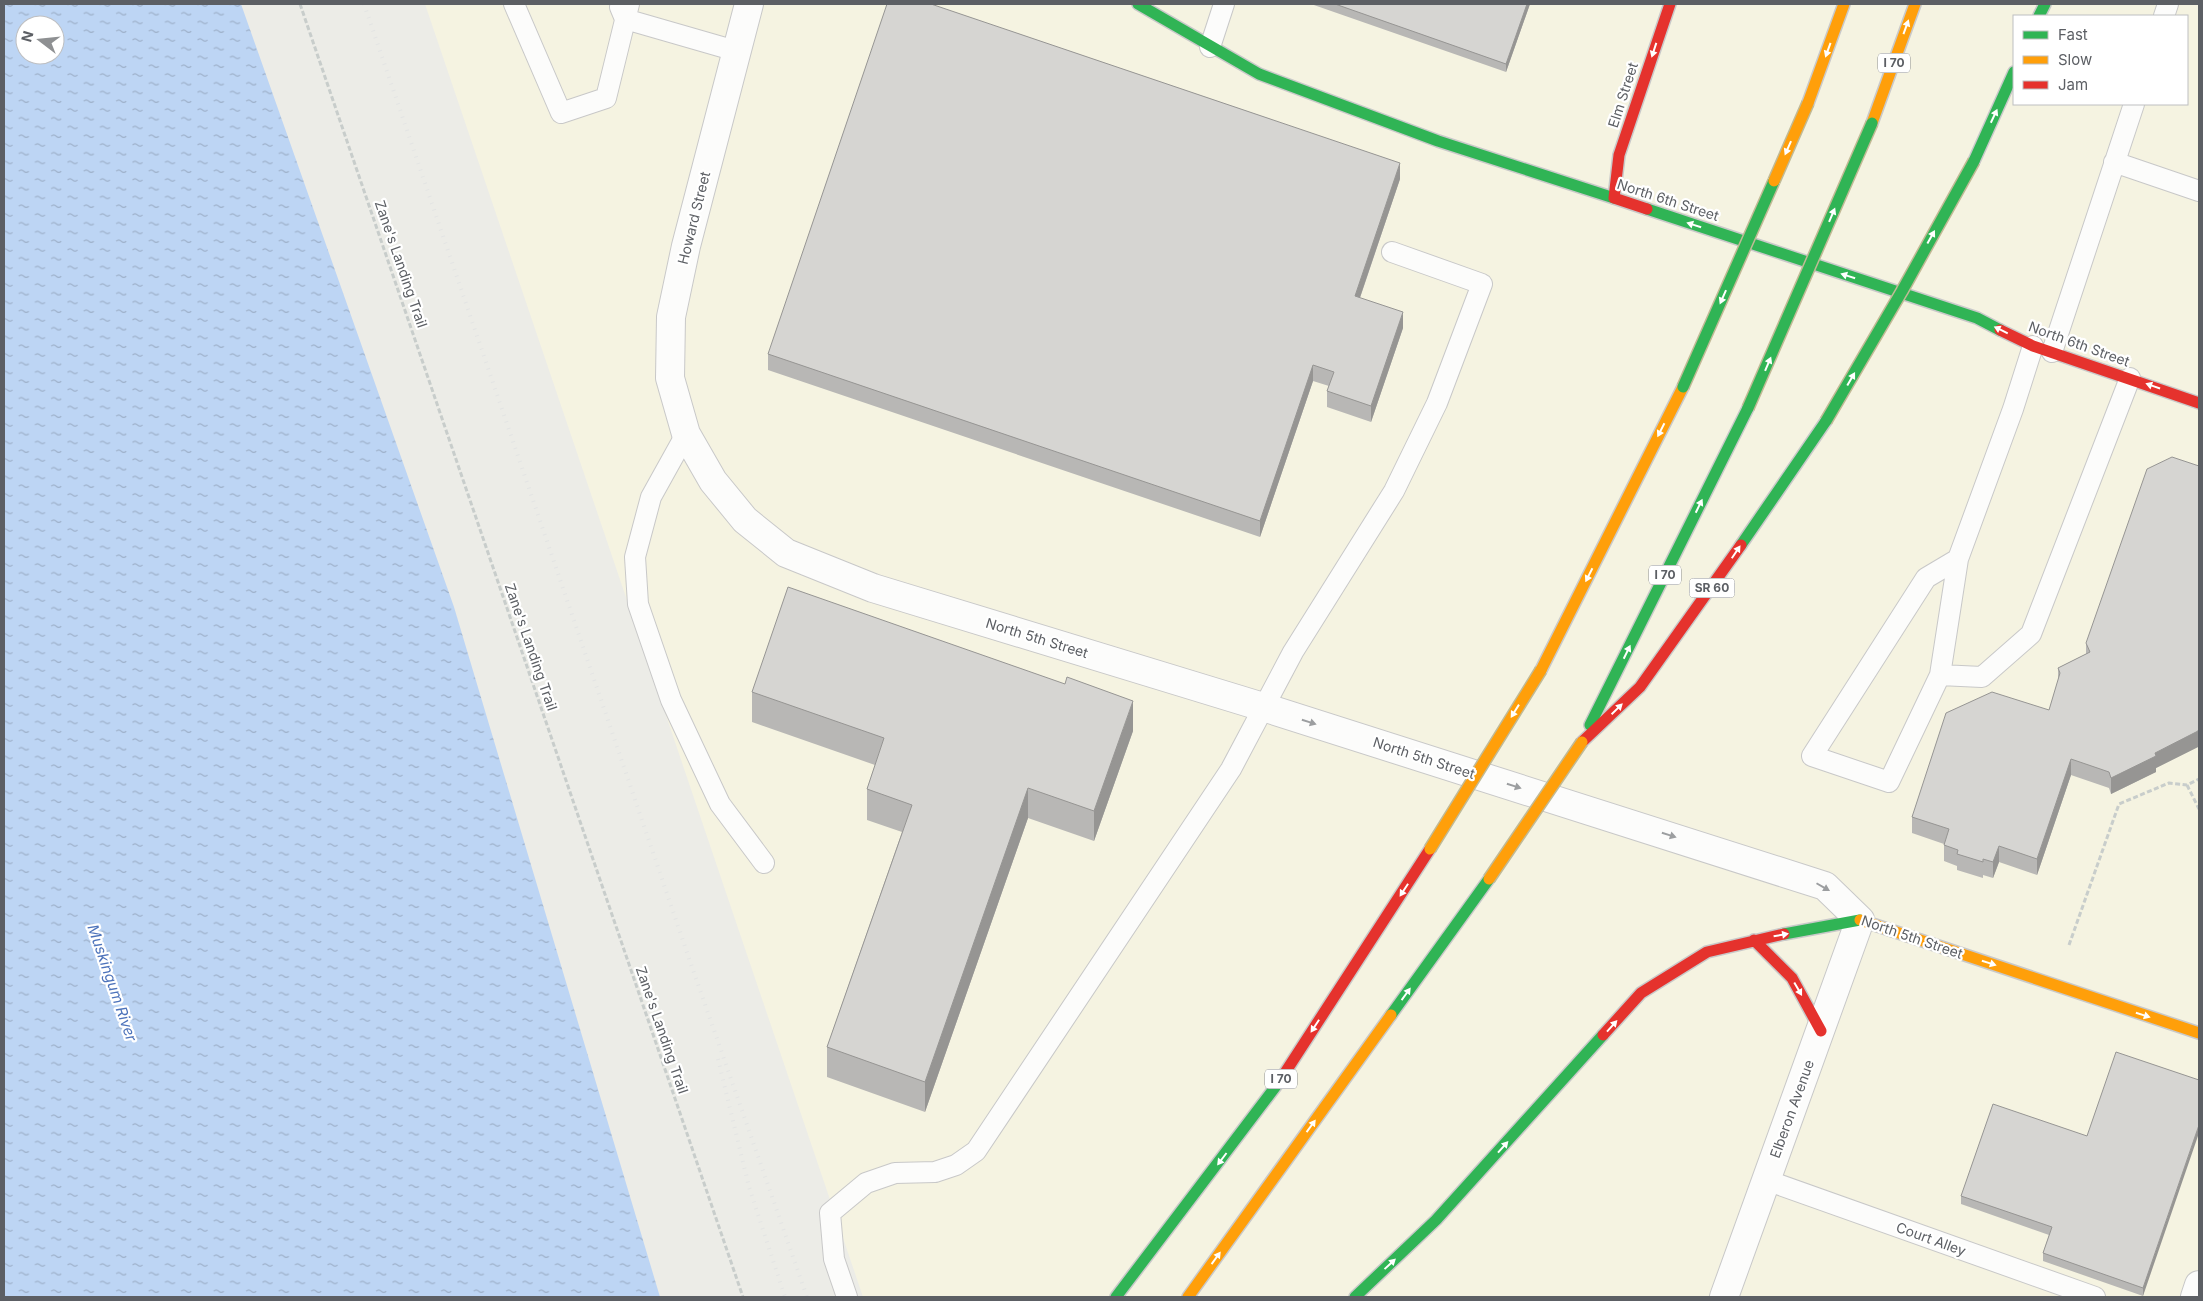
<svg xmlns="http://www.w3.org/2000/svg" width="2203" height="1301" viewBox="0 0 2203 1301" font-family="Inter,sans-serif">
<defs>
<pattern id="water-ripples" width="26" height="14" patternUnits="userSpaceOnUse" patternTransform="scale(1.25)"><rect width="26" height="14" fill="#bdd5f4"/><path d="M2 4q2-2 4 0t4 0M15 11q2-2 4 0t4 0" fill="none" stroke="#9db0c9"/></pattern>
</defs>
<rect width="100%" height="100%" fill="#ecece7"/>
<path fill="#f5f3e1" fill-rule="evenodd" d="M425,4h1774v1293h-1336zM2014,16h173v88h-173z"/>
<path fill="url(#water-ripples)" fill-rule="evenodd" d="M4,4h237l213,603 206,690h-656zM25,25h30v30h-30z"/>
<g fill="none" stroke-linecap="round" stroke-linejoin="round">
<g stroke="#c8c8c8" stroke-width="22">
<path id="lane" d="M514,4l47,109 45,-15 23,-94
M620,7l5,12 111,32
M2164,16l4,-12
M1210,47l14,-43
M2114,162l85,29
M2033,346l-20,63 -55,150 -18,116 42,2 49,-43 99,-256
M2052,352l82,-248
M686,434l-35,63 -16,60 3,47 33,96 49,104 44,59
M1940,675l-51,107 -77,-26 114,-178 32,-19
M1766,1180l329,117
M847,1297l-13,-38 -4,-46 36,-30 29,-10 40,-1 21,-7 20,-14 255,-382 62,-117 101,-161 43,-88 45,-119 -90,-32"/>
</g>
<g stroke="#c8c8c8" stroke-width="30">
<path id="street" d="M749,4l-63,242 -15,71 -1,61 16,56 27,47 32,39 41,33 87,35 390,119 562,179 35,34 -136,377
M2195,1297l4,-12"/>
</g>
<g stroke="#c9c9c9" stroke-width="14">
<path id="fast" d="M1138,4l121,70 179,67 176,57
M2039,16l6,-12
M1974,161l40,-89
M1647,209l330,109 23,12
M1741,545l85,-124
M1590,725l158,-317
M1784,934l76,-14
M1391,1015l98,-136
M1116,1297l163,-215
M1355,1297l81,-77 167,-185"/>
</g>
<g stroke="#c9c9c9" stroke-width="14">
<path id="slow" d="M1808,103l36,-99
M1872,123l43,-119
M1541,670l142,-283
M1860,920l339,113
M1188,1297l203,-282"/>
</g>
<g stroke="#c9c9c9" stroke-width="14">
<path id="jam" d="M1647,209l-33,-11 5,-43 51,-151
M2000,330l33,16 166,57
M1582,742l58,-55 101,-142
M1754,940l38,38 29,53
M1603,1035l38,-42 66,-41 77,-18
M1279,1082l151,-233"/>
</g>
<path stroke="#c8cdcb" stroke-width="3" stroke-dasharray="5 2.5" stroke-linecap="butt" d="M300,4l443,1293
M2187,785l12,24
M2069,945l50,-141 50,-21 18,2 12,-6"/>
<use href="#lane" stroke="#fcfcfb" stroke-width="20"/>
<use href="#street" stroke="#fcfcfb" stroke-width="28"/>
<use href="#fast" stroke="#30b455" stroke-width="11"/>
<use href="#slow" stroke="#ff9f0a" stroke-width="11"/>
<use href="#jam" stroke="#e5322d" stroke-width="11"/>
<path stroke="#e3e4e3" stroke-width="4" stroke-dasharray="1 6" stroke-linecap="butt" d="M364,4l328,963 115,330
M718,1059l31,128 36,110"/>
<g stroke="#c1ba96" stroke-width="14" stroke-linecap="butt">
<path id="fast-bridge" d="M1683,387l91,-206
M1748,408l124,-285
M1826,421l76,-130 72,-130"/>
</g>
<g stroke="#c1ba96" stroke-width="14" stroke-linecap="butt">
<path id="slow-bridge" d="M1774,181l34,-78
M1430,849l111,-179
M1489,879l93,-137"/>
</g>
<use href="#fast-bridge" stroke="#30b455" stroke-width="11"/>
<use href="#slow-bridge" stroke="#ff9f0a" stroke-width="11"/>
</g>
<path fill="#b8b7b5" d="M1311,4h219l-24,68z
M1400,179l-40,119 43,30 -32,94 -44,-15v-16l2,-5 -16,-5 -53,156 -492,-167v-16z
M2086,643l112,104 -42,21v4l-45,22 -2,-6 -38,-13 -34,100 -38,-13 -6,16 -10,-3v3l-26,-8v-4l-13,-5v-17l-32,-11v-16l137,-107 9,-28v-14l28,-14z
M752,692l381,39 -39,110 -66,-23 -103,294 -98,-35v-30l75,-215 -35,-12v-31l8,-24 -123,-43z
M2199,1080l-56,216 -100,-35v-8l6,-18 -88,-31v-8l126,-60z"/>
<path fill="#969593" d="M1527,4h3l-24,68v-8z
M1400,163v16l-45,133v-16z
M1403,312v16l-32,94v-16z
M1313,365v16l-53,156v-16z
M1133,701v30l-39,110v-30z
M2199,728v16l-1,3 -42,21v4l-45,22v-16z
M2071,759v16l-34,100v-16z
M1028,788v30l-103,294v-30z
M1999,846v16l-6,16v-16z
M2199,1125v8l-56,163v-8z"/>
<path fill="#d6d5d2" stroke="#969593" d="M887,4h44l469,159 -45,133 48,16 -32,94 -44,-15 7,-19 -21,-7 -53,156 -492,-167z
M1335,4h192l-21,60z
M2172,457l27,9v262l-1,3 -43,22 1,3 -45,22 -2,-6 -38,-13 -34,100 -38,-13 -6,16 -10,-3v3l-26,-8 1,-4 -14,-5 5,-16 -37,-12 34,-104 46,-21 57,18 11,-37 -2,-5 32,-16 -4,-9 61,-174z
M788,587l277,97 2,-7 66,24 -39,110 -66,-23 -103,294 -98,-35 85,-242 -45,-16 17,-51 -132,-46z
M2116,1052l83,28v45l-56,163 -100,-35 9,-26 -91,-31 32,-92 94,32z"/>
<defs><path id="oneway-solid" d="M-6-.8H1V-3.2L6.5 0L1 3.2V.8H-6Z" transform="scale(1.25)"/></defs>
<g fill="#fff">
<use href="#oneway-solid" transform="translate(1906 27) rotate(-70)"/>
<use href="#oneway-solid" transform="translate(1654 50) rotate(108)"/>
<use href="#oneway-solid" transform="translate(1828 50) rotate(110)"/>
<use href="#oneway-solid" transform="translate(1994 116) rotate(-65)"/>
<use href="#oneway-solid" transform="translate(1788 148) rotate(114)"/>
<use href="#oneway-solid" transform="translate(1832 215) rotate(-67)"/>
<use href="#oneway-solid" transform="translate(1694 225) rotate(-162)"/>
<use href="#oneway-solid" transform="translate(1931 237) rotate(-61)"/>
<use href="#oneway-solid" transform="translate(1848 276) rotate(-162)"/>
<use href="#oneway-solid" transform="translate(1723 297) rotate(114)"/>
<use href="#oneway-solid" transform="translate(2001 330) rotate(-154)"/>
<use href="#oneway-solid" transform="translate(1768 364) rotate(-67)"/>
<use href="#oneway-solid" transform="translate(1851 379) rotate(-60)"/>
<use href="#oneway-solid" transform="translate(2153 386) rotate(-161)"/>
<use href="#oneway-solid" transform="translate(1661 430) rotate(117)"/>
<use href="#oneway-solid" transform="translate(1699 506) rotate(-64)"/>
<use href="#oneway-solid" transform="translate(1736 552) rotate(-56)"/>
<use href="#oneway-solid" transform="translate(1589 575) rotate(117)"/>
<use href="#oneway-solid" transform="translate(1627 652) rotate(-64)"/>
<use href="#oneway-solid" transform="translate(1617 709) rotate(-44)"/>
<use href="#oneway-solid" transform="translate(1515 711) rotate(122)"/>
<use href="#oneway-solid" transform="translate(1404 890) rotate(123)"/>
<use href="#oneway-solid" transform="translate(1781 935) rotate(-10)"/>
<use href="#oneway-solid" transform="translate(1989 963) rotate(18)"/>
<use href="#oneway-solid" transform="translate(1798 989) rotate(60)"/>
<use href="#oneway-solid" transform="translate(1406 994) rotate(-54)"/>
<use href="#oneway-solid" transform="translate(2143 1015) rotate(18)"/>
<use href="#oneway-solid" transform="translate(1315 1026) rotate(123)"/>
<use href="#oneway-solid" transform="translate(1612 1026) rotate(-48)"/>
<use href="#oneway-solid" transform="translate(1311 1126) rotate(-54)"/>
<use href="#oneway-solid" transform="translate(1503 1147) rotate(-48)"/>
<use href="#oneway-solid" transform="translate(1222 1159) rotate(127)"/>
<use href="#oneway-solid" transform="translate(1216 1258) rotate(-54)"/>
<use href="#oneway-solid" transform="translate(1390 1264) rotate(-43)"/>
</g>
<g fill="#9c9ea0">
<use href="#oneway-solid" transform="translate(1309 722) rotate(18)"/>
<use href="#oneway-solid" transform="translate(1514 786) rotate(18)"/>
<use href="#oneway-solid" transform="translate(1669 835) rotate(18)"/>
<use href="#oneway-solid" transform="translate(1823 887) rotate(30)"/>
</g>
<g text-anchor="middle" stroke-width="4.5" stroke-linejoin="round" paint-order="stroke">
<g fill="#fff" stroke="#8d8f92" stroke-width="1">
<rect x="1878" y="53.5" width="32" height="19" rx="4"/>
<rect x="1649" y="565.5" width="32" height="19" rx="4"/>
<rect x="1689.5" y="578.5" width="45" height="19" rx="4"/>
<rect x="1265" y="1069.5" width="32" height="19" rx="4"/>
</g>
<g font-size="12" font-weight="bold" fill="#5c5f64">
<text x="1894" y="67">I 70</text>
<text x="1665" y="579">I 70</text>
<text x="1712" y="592">SR 60</text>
<text x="1281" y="1083">I 70</text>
</g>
<g font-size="14" fill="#5c5f64" stroke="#fff">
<text transform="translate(1623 95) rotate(-72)" y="5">Elm Street</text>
<text transform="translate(1668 200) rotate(18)" y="5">North 6th Street</text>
<text transform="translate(694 218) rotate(-76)" y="5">Howard Street</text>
<text transform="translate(401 264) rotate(71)" y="5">Zane's Landing Trail</text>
<text transform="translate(2079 344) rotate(20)" y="5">North 6th Street</text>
<text transform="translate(1037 638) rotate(17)" y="5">North 5th Street</text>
<text transform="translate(531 647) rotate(71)" y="5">Zane's Landing Trail</text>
<text transform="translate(1424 758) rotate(18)" y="5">North 5th Street</text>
<text transform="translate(1912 937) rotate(19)" y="5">North 5th Street</text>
<text transform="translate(662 1030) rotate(71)" y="5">Zane's Landing Trail</text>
<text transform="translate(1792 1109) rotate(-70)" y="5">Elberon Avenue</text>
<text transform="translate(1931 1239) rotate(20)" y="5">Court Alley</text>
</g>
<g font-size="15" font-style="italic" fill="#4d73bb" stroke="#fff">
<text transform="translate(112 983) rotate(71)" y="5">Muskingum River</text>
</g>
</g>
<rect width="2203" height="1301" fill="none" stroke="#5c5f64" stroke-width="10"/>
<rect x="2013" y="15" width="175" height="90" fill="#ffffff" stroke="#bebfc1"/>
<rect x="2023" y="31" width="25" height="8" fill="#30b455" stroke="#bebfc1"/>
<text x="2058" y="40" font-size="15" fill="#5c5f64">Fast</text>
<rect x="2023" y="56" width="25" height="8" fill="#ff9f0a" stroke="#bebfc1"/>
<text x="2058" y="65" font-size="15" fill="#5c5f64">Slow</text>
<rect x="2023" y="81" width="25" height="8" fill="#e5322d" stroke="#bebfc1"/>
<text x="2058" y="90" font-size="15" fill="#5c5f64">Jam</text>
<g transform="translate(40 40) rotate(286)"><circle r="24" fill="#ffffff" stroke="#bebfc1"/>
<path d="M0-4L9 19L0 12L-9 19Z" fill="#8e9092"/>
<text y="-8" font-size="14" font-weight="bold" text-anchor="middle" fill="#5c5f64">N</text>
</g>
</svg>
